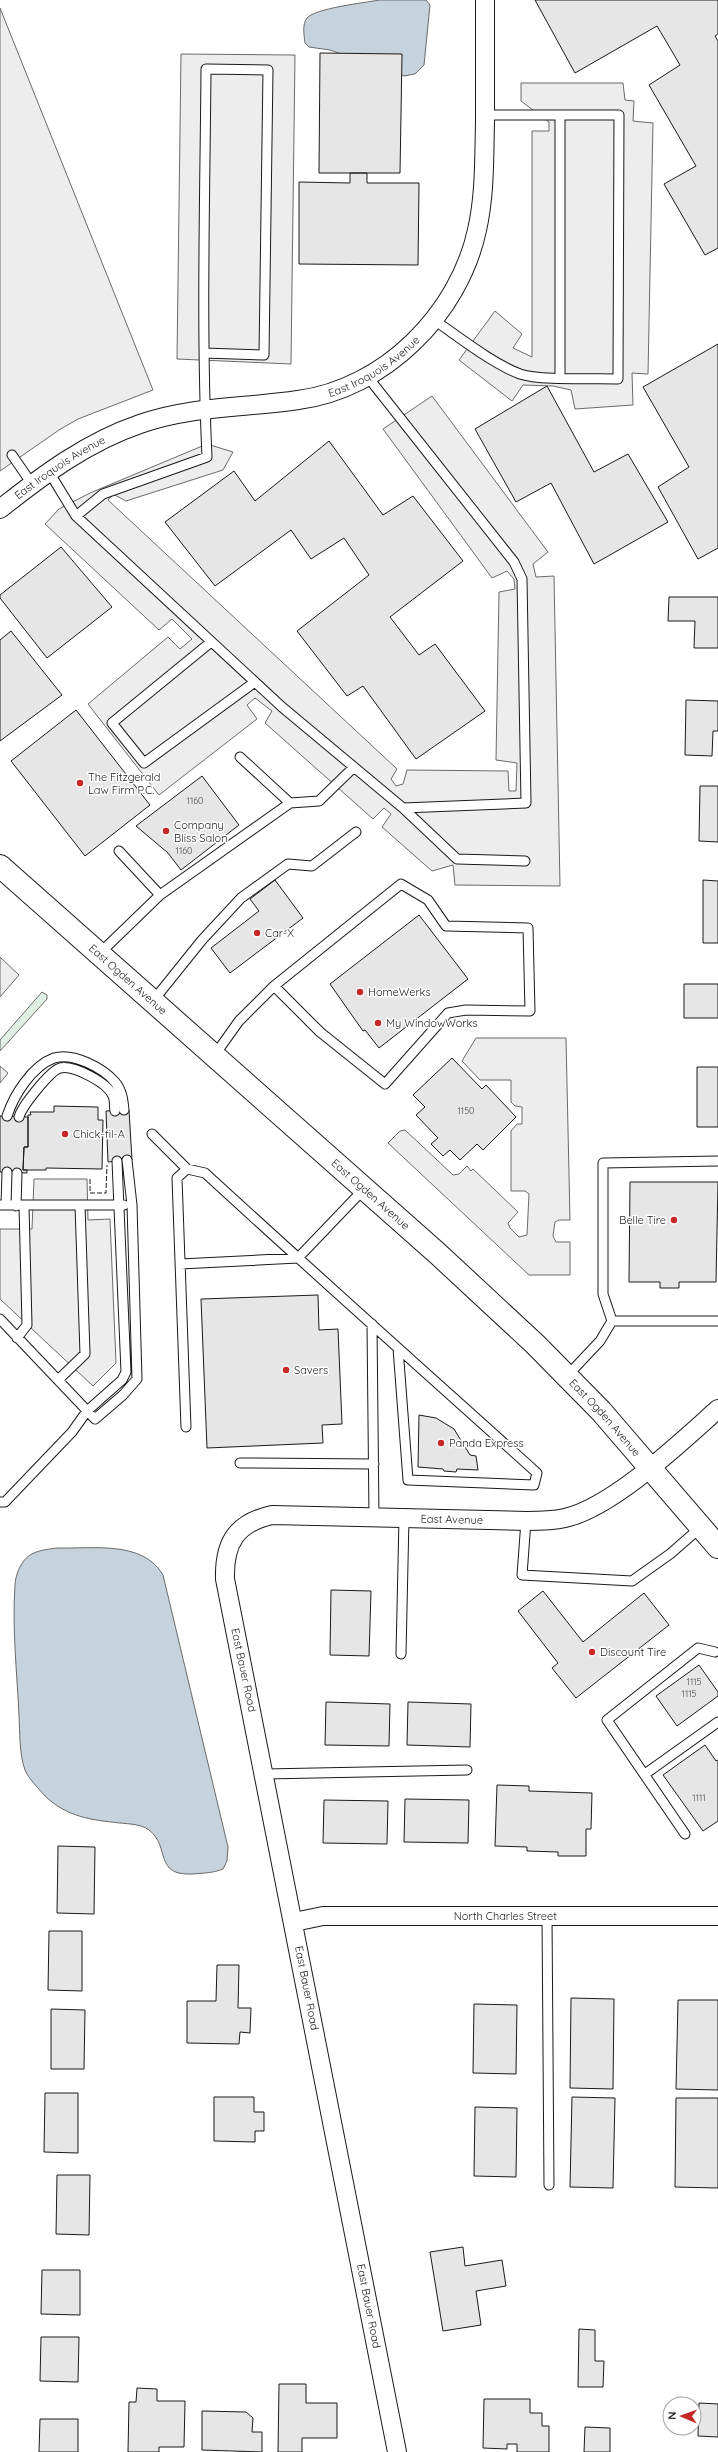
<svg xmlns="http://www.w3.org/2000/svg" width="718" height="2452" viewBox="0 0 718 2452" font-family="Quicksand,sans-serif">
<rect width="100%" height="100%" fill="#fff"/>
<path fill="#e0efe3" stroke="#6a6a6a" d="M42,992l5,3v4l-47,52v-11z"/>
<path fill="#ededed" stroke="#6a6a6a" d="M0,8l153,382 -75,29 -19,11 -59,41z
M181,54l114,1 -4,309 -114,-5z
M521,83h102l2,17 9,1 -1,20 20,2 -5,251 -16,-1 1,32 -58,4 -4,-19 -18,-4 -30,-1 -11,16 -53,-41 36,-49 27,23 -9,14 19,9v-226h17v-9l-28,-21z
M432,396l116,156 -15,12 3,13 18,-1 6,310 -105,-1 -2,-20 -21,6 -50,-44 9,-13 -7,-6 -11,11 -108,-96 7,-12 -17,-13 -8,7 10,14 -98,76 -71,-91 80,-67 12,12 12,-10 -20,-20 -13,11 -114,-106 14,-15 31,-16 117,-49 26,8 -10,18 -97,31 -13,-7 -5,6 289,269 -6,10 5,7 7,-2 4,-14 101,1 1,20h7l1,-28 -21,-3 3,-168 16,-3 -1,-10 -7,-8 -15,7 -109,-149z
M0,957l19,18 -19,22z
M476,1038h90l4,182h-11l-4,2 -2,14 3,6h14v33h-41l-141,-132 12,-12 5,-1 48,45 6,-1 8,-8 4,5 2,-2 45,43 -10,11 2,5 9,9 8,-2 2,-41 -4,-3h-14v-60l6,-7h5v-17l-7,-1 -4,-4v-22h-31l-18,-19z
M0,1066l8,7 -8,10z
M34,1179h53l1,41 22,-1 6,144 -23,23 -93,-87v-70h32z"/>
<path fill="#c6d2dc" stroke="#6a6a6a" d="M379,0h47l4,5 -6,60 -9,9 -11,2 -74,-26 -21,-3 -4,-4c-1,-8 -3,-19 2,-25 9,-10 57,-15 72,-18z
M57,1548c35,1 86,-8 106,27l65,272 -1,14 -4,8c-10,4 -19,4 -30,5 -40,2 -22,-27 -44,-44 -8,-6 -20,-6 -29,-7 -29,-3 -53,-6 -75,-27 -6,-7 -17,-18 -20,-26 -6,-17 -5,-37 -6,-55 -2,-42 -7,-87 -4,-130 0,-6 3,-15 6,-20 8,-14 21,-15 36,-17z"/>
<path fill="#e6e6e6" stroke="#1a1a1a" d="M535,0h183v34l-3,2 3,5v207l-13,7 -41,-71 32,-18 -47,-81 31,-20 -23,-39 -82,47z
M320,53l82,1 -2,119h-81z
M350,173h17v10h52l-1,82 -119,-1v-82l51,1z
M718,344v204l-20,11 -40,-72 31,-20 -46,-80z
M547,386l47,86 34,-18 40,68 -74,42 -43,-81 -35,19 -41,-73z
M329,441l54,74 30,-19 50,65 -73,56 29,38 16,-11 50,67 -69,48 -53,-73 -16,10 -50,-65 72,-56 -25,-37 -33,21 -20,-29 -76,56 -50,-64 69,-51 21,30z
M61,547l51,60 -65,51 -47,-60v-3z
M669,597h49v51h-24l1,-27h-27z
M11,631l51,64 -62,46v-101z
M686,700l32,1v30h-5l-1,25 -27,-1z
M76,710l74,95 -65,51 -74,-95z
M202,776l37,49 -58,45 -13,-17 -32,-27z
M700,786h18v56l-19,-1z
M275,880l28,38 -73,55 -19,-25 48,-37 -9,-12z
M703,880l15,1v62h-15z
M419,915l49,64 -89,69 -14,-18 -2,1 -33,-47z
M684,984h34v34h-34z
M452,1058l30,31 4,-4 30,32 -33,33 -6,-6 -17,16 -10,-10 -7,6 -12,-12 7,-6 -22,-23 9,-8 -12,-12z
M697,1067h21v60h-21z
M54,1106l44,1v13h5l-1,49 -56,-1v2h-23l1,-23h4v-32h3l-1,-3h24z
M129,1110l3,50 -24,2 -2,-51z
M0,1116l28,1v30h-4l-1,23h4v3l-27,-1z
M630,1182h88l-2,100h-37v6h-19v-6h-31z
M318,1295l1,35 19,-1 4,95 -20,1 1,18 -116,5 -6,-149z
M419,1415l17,3 18,11 16,26 6,1 2,14 -21,-1 -1,3 -12,-1 -1,-2 -25,-2z
M331,1590l40,1 -2,65 -39,-1z
M543,1591l40,51 61,-49 25,32 -93,73 -24,-30 6,-5 -40,-52z
M699,1665l19,27v4l-41,30 -21,-30z
M326,1702l64,2 -1,42 -64,-1z
M408,1702l63,2 -1,43 -63,-2z
M705,1745l11,16 2,-1v61l-15,10 -40,-56z
M497,1785l32,1v5l63,2 -1,36h-5v27h-28v-4l-31,-1v-4l-32,-1z
M405,1799l64,1 -1,43 -64,-1z
M324,1800l64,1 -1,43 -64,-1z
M58,1846l37,1 -1,67 -37,-1z
M49,1931h33v60l-34,-1z
M217,1965h22l-1,43h13l-1,25 -10,-1 -1,12 -52,-1v-42h29z
M571,1998l43,1 -1,90 -43,-1z
M678,2000h40v90l-42,-1z
M474,2004l43,1 -1,69 -43,-1z
M51,2009l34,1 -1,59h-33z
M45,2093h33v60l-34,-1z
M214,2097h40v15h10v19h-9v11l-41,-1z
M572,2097l43,1 -2,90 -43,-1z
M676,2098h42v90l-43,-1z
M475,2107l42,1 -1,69 -42,-1z
M57,2175h33l-1,60 -33,-1z
M463,2247l2,19 37,-6 4,26 -30,5 5,34 -38,6 -13,-79z
M42,2270h38v45l-39,-1z
M579,2329l16,1v31h9l-1,26h-25z
M41,2337h38l-1,45 -38,-1z
M279,2384h27v19h31v35h-35v14h-24z
M137,2388l20,1v12h28l-1,46h-25v5h-31l1,-50h7z
M484,2399h46v14h12v13h7v26h-32v-8h-10v5l-24,-1z
M699,2403l19,1v33l-20,-1z
M202,2411l44,1 7,6 -1,14h10v20l-60,-2z
M40,2419h38v33h-39z
M585,2427l25,1v24h-26z"/>
<g fill="none" stroke-linecap="round" stroke-linejoin="round">
<g stroke="#1a1a1a" stroke-width="11">
<path id="service" d="M560,115v262
M434,320c25,17 59,44 86,54 21,7 74,4 98,5l1,-264h-134
M367,376l147,186 8,17 4,224 -123,5
M12,455l20,29
M49,472l27,44 206,191 121,101 54,51 68,2
M76,516l27,-22 104,-37c-6,-129 -2,-259 -1,-388l62,1 -4,285 -60,-2
M211,642l-99,81 32,40 111,-81
M240,757l50,46
M119,851l41,44
M99,954l61,-59 130,-92 29,-2 35,-34
M153,1001l49,-61 39,-42 47,-34 24,2 44,-34
M214,1056l25,-35 35,-35 127,-102 27,16 18,26 82,2 2,83 -64,-1 -18,3 -63,71 -65,-52 -46,-46
M7,1116c7,-21 25,-50 47,-58 19,-6 49,10 61,24 7,8 8,18 9,28
M19,1117c3,-11 31,-46 41,-49 14,-3 48,15 53,28 2,4 1,10 2,15
M152,1134l35,35
M0,1205h124
M6,1205l1,-33
M16,1206l1,-33
M180,1264l118,-6 66,-69
M0,1319l95,100 28,-24 14,-16 -5,-174 -5,-45
M612,1321h106
M372,1324l2,194
M17,1338l10,-13 -3,-119
M567,1376l33,-35 12,-20 -9,-27v-131l115,-2
M58,1380l27,-26 -5,-149
M186,1427l-9,-249 10,-9 18,4c110,101 221,200 332,300l-3,12 -126,-5 -10,-132
M240,1463l134,1
M0,1502h5l67,-70 15,-21 35,-31 4,-8 -9,-211
M526,1521l-4,54 110,6 38,-27 31,-27
M401,1654l3,-136
M265,1774l202,-4
M645,1774l73,-52
M685,1834l-78,-114 91,-72 17,4
M547,1916l2,269"/>
</g>
<g stroke="#1a1a1a" stroke-width="20">
<g id="minor">
<path id="s1" d="M0,509c43,-34 87,-67 140,-85 50,-18 105,-16 158,-24 86,-11 161,-86 179,-170 8,-35 7,-71 8,-107 0,-41 0,-82 0,-123"/>
<path id="s2" d="M294,1922l29,-6h395"/>
<path id="s3" d="M397,2452l-172,-873c-1,-36 11,-56 47,-64l254,6c13,0 26,0 39,-3 48,-11 116,-76 153,-109"/>
</g>
</g>
<g stroke="#1a1a1a" stroke-width="24">
<g id="primary">
<path id="s4" d="M0,866l437,387 98,91 66,67 117,136"/>
</g>
</g>
<use href="#service" stroke="#fff" stroke-width="9"/>
<use href="#minor" stroke="#fff" stroke-width="18"/>
<use href="#primary" stroke="#fff" stroke-width="22"/>
<path stroke="#1a1a1a" stroke-width="1" stroke-dasharray="5 2" stroke-linecap="butt" d="M90,1179v14h16l1,-28"/>
</g>
<g fill="#c62828" stroke="#fff" stroke-width="1.5">
<circle cx="80" cy="783" r="4"/>
<circle cx="166" cy="831" r="4"/>
<circle cx="257" cy="933" r="4"/>
<circle cx="360" cy="992" r="4"/>
<circle cx="378" cy="1023" r="4"/>
<circle cx="65" cy="1134" r="4"/>
<circle cx="674" cy="1220" r="4"/>
<circle cx="286" cy="1370" r="4"/>
<circle cx="441" cy="1443" r="4"/>
<circle cx="592" cy="1652" r="4"/>
</g>
<g text-anchor="middle" stroke-width="3" stroke-linejoin="round" paint-order="stroke">
<g font-size="9" fill="#4d4d4d">
<text x="195" y="804">1160</text>
<text x="184" y="854">1160</text>
<text x="466" y="1114">1150</text>
<text x="694" y="1685">1115</text>
<text x="689" y="1697">1115</text>
<text x="699" y="1801">1111</text>
</g>
<g font-size="11" fill="#1a1a1a" stroke="#fff">
<text dy="4" stroke="none"><textPath href="#s1" startOffset="409">East Iroquois Avenue</textPath></text>
<text dy="4" stroke="none"><textPath href="#s1" startOffset="73">East Iroquois Avenue</textPath></text>
<text dy="4" stroke="none"><textPath href="#s4" startOffset="171">East Ogden Avenue</textPath></text>
<text dy="4" stroke="none"><textPath href="#s4" startOffset="495">East Ogden Avenue</textPath></text>
<text dy="4" stroke="none"><textPath href="#s4" startOffset="819">East Ogden Avenue</textPath></text>
<text dy="4" stroke="none"><textPath href="#s3" startOffset="1158">East Avenue</textPath></text>
<text transform="translate(244 1670) rotate(78)" y="4">East Bauer Road</text>
<text dy="4" stroke="none"><textPath href="#s2" startOffset="212">North Charles Street</textPath></text>
<text transform="translate(307 1988) rotate(79)" y="4">East Bauer Road</text>
<text transform="translate(369 2306) rotate(79)" y="4">East Bauer Road</text>
</g>
<g font-size="11" fill="#1a1a1a" stroke="#fff" text-anchor="start">
<text x="88" y="781">The Fitzgerald<tspan x="88" dy="13">Law Firm P.C.</tspan></text>
<text x="174" y="829">Company<tspan x="174" dy="13">Bliss Salon</tspan></text>
<text x="265" y="937">Car-X</text>
<text x="368" y="996">HomeWerks</text>
<text x="386" y="1027">My WindowWorks</text>
<text x="73" y="1138">Chick-fil-A</text>
<text x="666" y="1224" text-anchor="end">Belle Tire</text>
<text x="294" y="1374">Savers</text>
<text x="449" y="1447">Panda Express</text>
<text x="600" y="1656">Discount Tire</text>
</g>
</g>
<g transform="translate(682 2416) rotate(272)"><circle r="19" fill="#ffffff" stroke="#a3a3a3"/>
<path d="M0-3L7 15L0 10L-7 15Z" fill="#c62828"/>
<text y="-6" font-size="11" font-weight="bold" text-anchor="middle" fill="#1a1a1a">N</text>
</g>
</svg>
